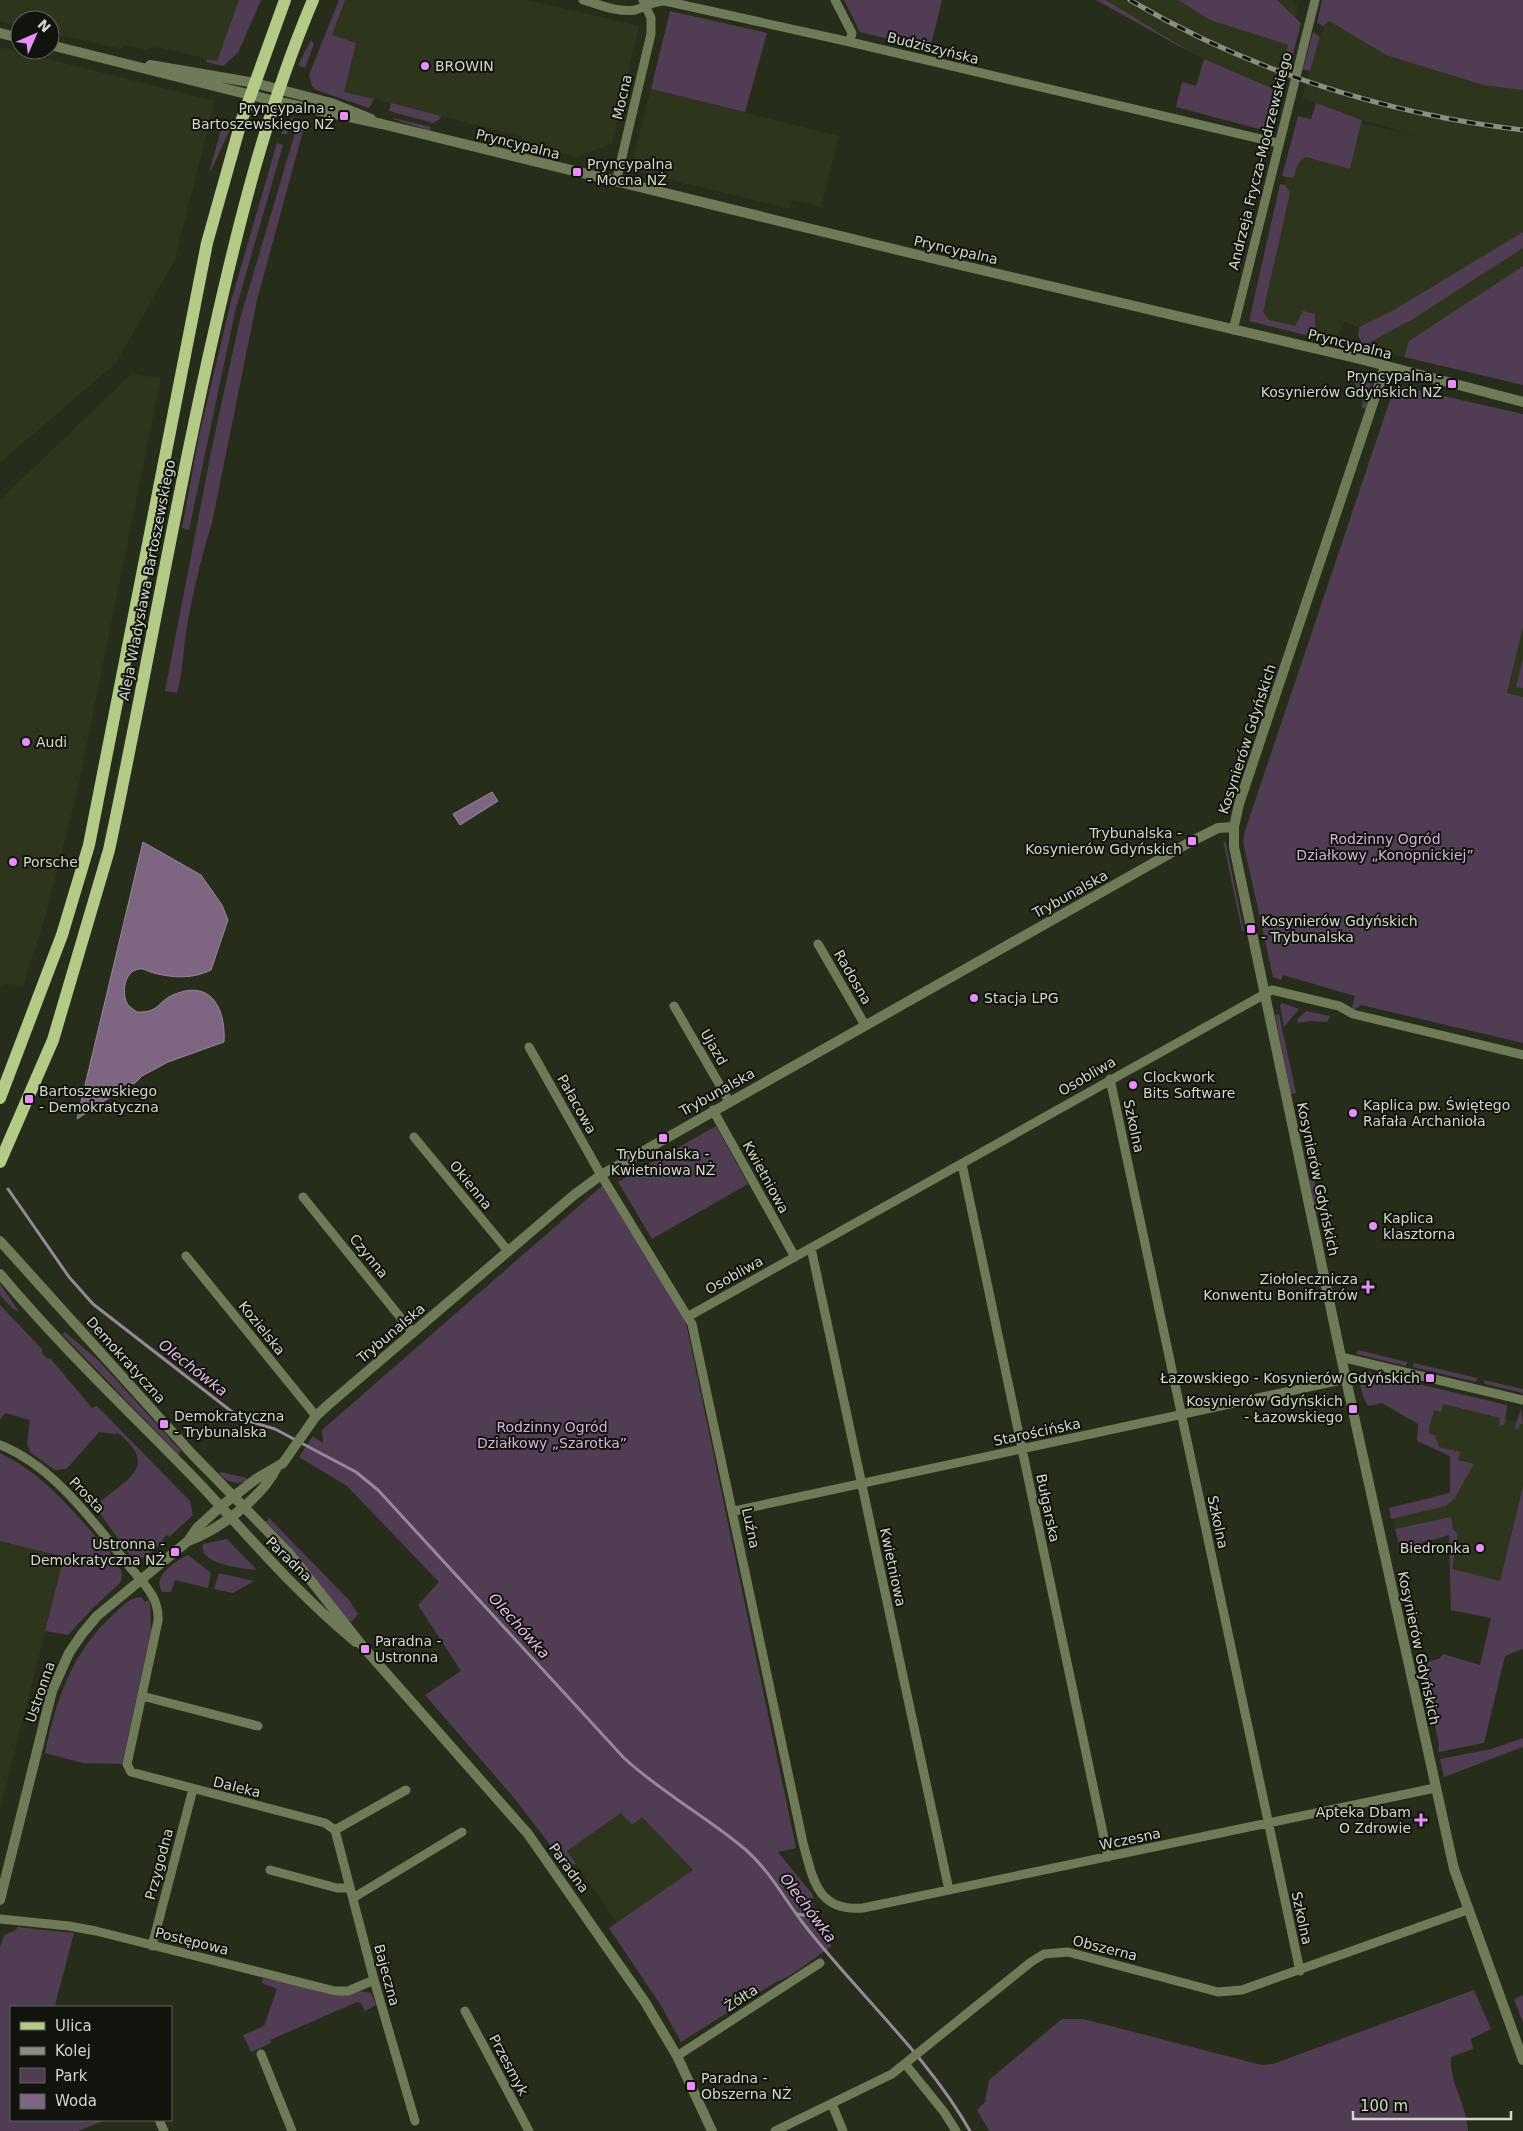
<svg xmlns="http://www.w3.org/2000/svg" width="1523" height="2131" viewBox="0 0 1523 2131" font-family="'DejaVu Sans',sans-serif">
<rect width="100%" height="100%" fill="#272d1b"/>
<path fill="#2d351c" d="M0,0h239l-22,61 -64,-15 -6,4 -23,-5 -2,4 -72,-16v-13h-30v6l-20,-5z
M345,0h183l111,26 -27,117 -35,14 -56,-14 1,-7 -178,-44 12,-49 -24,-8z
M1106,0h72l32,20 79,25 -13,45 -79,-34z
M1277,0h15l6,7 -2,12z
M1329,21l57,34 137,35v142l-131,79 -33,16 -15,-5 -9,18 -81,-18 -4,-4 42,-166 58,17 12,-46 55,13 -55,-16 -60,-22 21,-72z
M0,47l215,54 -40,159 -59,103 -116,100z
M651,89l188,47 -18,71 -28,-7 -3,9 -151,-37 2,-8 -9,-2z
M1523,247v19l-114,75 -5,16 -41,-11 50,-27z
M131,374l30,4 -84,414 -30,119 -24,76 -21,-3 -2,5v-489z
M1523,627v70l-16,-4z
M1435,1402l88,22v62l-32,132 -40,-8 -2,-75 -49,14 -9,-42 59,-15v-36l-33,-15z
M0,1541l64,16 -64,253z
M621,1813l21,3 51,55 -76,52 -50,-72z"/>
<path fill="#503d53" d="M239,0h22l-23,53 -15,13 -17,-4 1,-3 10,2z
M339,0h6l-13,35 24,8 -12,49 30,7 -5,9 -53,-18 -4,-4 -3,-11z
M844,0h98l-12,49 -70,-17z
M1096,0h10l91,56z
M1178,0h99l24,23 -11,42 -6,-2 4,-18 -78,-25z
M1322,0h201v90l-40,-5 -97,-30 -57,-34 -6,5 -6,-3z
M670,11l97,22 -22,79 -94,-23z
M1313,32l7,5 -10,34 -7,-2z
M311,40l3,4 -9,24 -7,-3z
M1204,59l72,31 4,-13 6,3 -11,46 -8,5 -91,-24 6,-25 14,4z
M391,103l50,13 -1,3 -7,4 -44,-12z
M1316,103l46,17 -12,49 -44,-12 -7,5 -6,16 -11,-2 16,-60 13,3z
M294,116l-7,18h-6l4,-10z
M393,118l38,9 -1,4 -37,-12z
M306,120l-49,180 -45,223c-11,35 -20,72 -26,109 -3,22 -3,39 -9,61l-12,-2 47,-244 28,-128 57,-193z
M225,127l5,2 -19,42 -1,-2 11,-39z
M277,143l6,2 -48,167 -46,218 -7,-2 17,-92 32,-135z
M1280,184l5,1 5,8 -27,119 6,8 26,6 8,-15 12,3v23h-2l-64,-16z
M1523,232v16l-110,71 -50,27 -5,-11 1,-8 33,-16z
M1523,266v119l-119,-28 5,-16z
M1351,371l19,5 1,9 -5,24 -5,-2 2,-6 -13,-27z
M1395,385l128,29v213l-16,66 16,4v346l-162,-38 -7,5 -2,-2 3,-12 -72,-21 -2,5 -8,-3 -30,-136 2,-10z
M1523,658v30l-7,-1z
M1223,840l3,4 18,87h-2z
M1282,1003l17,6 -15,18 -4,-22z
M1306,1011l24,5 -3,6 -17,-1 -12,2 -1,-3z
M1279,1014l17,79 -5,1 -16,-79z
M716,1126l32,58 -96,55 -34,-57z
M1314,1179l6,31 -4,1 -7,-31z
M603,1185l82,133 111,530 -18,4 35,43v16l5,19 14,16c-19,12 -35,28 -56,36l-95,60 -21,-38 -51,-76 84,-58 -51,-53 -10,8 -11,-12 -54,38 9,13 -9,3 -52,-68 -90,-104 36,-24 -43,-66 21,-23 -92,-96 -48,-29 14,-21 10,7 -1,-13z
M0,1284l20,29 -8,-5 -12,-13z
M0,1305l42,44v4l6,6 2,-1 42,50 5,-2 93,95 3,14 -24,22 -2,-2 -5,5 1,2 -16,14 -8,3 -10,-5 -30,-42 2,-11c29,-23 57,-36 17,-68l-3,1 -16,-2 -29,33 -4,4 -11,1 -24,-17 -4,-10 3,-23 -25,-7 -5,7z
M65,1332l34,29 82,90 -3,3 -116,-120z
M1358,1350l49,12 -1,4 -50,-12z
M1414,1363l63,15 -1,4 -63,-15z
M1367,1372l140,33 -2,19 -6,2 1,-8 -57,-14 -2,8 -7,-2 -6,23 7,2 4,12 21,5 -2,8 16,4 -20,35 -8,7 -55,13 -2,-11 61,-15v-37l-33,-15 1,-17 -36,-21 -14,3 -5,-10 -4,-16 4,-7z
M1483,1380l40,9v4l-38,-9z
M1521,1409l2,15h-3l-2,7 -3,-5z
M0,1453c49,24 75,62 111,100l-2,2c8,9 17,16 11,28l-26,24 -26,28 -23,-4 19,-74 -64,-16z
M221,1472l25,6 2,2c-11,6 -20,2 -29,-6z
M1523,1486v163l-18,7 -21,87 -46,9 1,-8 -18,-81 18,-4 4,-5 37,11 11,-47 -40,-8 -2,-75 -49,14 -5,-20 56,-12 2,12 5,5 -6,35 48,12z
M269,1518l80,82 9,14 -6,8 -5,-3 -59,-75 -22,-22z
M227,1539l27,28 3,3c-14,-2 -59,-5 -54,-26z
M188,1555l23,18 -3,15 -33,-8 -4,12h-9c-10,-17 13,-30 26,-37z
M219,1573l35,8 -21,12 -19,-4z
M141,1597l4,5 3,-2 2,3 1,28 -29,133 -39,-1 -38,-10c11,-54 28,-103 70,-140 8,-8 14,-15 26,-16z
M1523,1738v9l-79,30 -4,-18 51,-10z
M17,1927l57,6 -19,72 5,2h-49v113h95l-28,11h-78v-184l4,-12 12,-5z
M263,1978l19,4 3,-1 50,15 25,-5 11,2 5,12 -11,6 -4,-8 -4,-1 -87,38 1,3 -20,9 -8,-17 21,-9 13,-37 -15,-6z
M1474,1990l17,39 -20,10 2,10 -22,8c-2,26 16,48 17,74h-479l-12,-21 8,-8 4,-22 73,-61h21l179,46 11,-1z
M1523,1995v28l-9,-24z"/>
<path fill="#7e6683" stroke="#978899" d="M492,792l6,9 -38,24 -7,-11z
M143,842l58,33 21,30 6,15 -17,50c-18,9 -38,8 -57,3 -5,-1 -11,-5 -15,-4 -15,2 -18,25 -11,36 2,2 6,5 9,7 22,1 20,-10 36,-17 38,-17 53,14 51,47l-56,20 -26,14 -7,7 -11,2 -12,11 -35,23z"/>
<g fill="none" stroke-linecap="round" stroke-linejoin="round">
<path stroke="#978899" stroke-width="3" d="M8,1189l61,88 24,27 138,107 14,9 30,9 81,43 22,18 246,268c38,35 83,59 122,92 25,22 40,52 60,77 54,69 121,128 164,204
M797,1914l17,3"/>
<path stroke="#6f7a59" stroke-width="9" d="M583,0c15,4 36,13 52,10 11,-3 18,-9 30,-9l185,41 428,101
M835,0l17,33 -2,9
M616,182l35,-148v-16l-8,-18
M1233,330l82,-330
M818,944l47,81
M674,1006l55,95
M529,1047l72,128 91,149 111,519c10,36 14,69 60,65l572,-120
M1110,1079l190,892
M713,1110l82,147
M414,1137l94,114
M962,1164l146,693
M303,1197l110,136
M811,1248l138,642
M186,1256l130,160
M689,1316l583,-326 67,16 14,8 170,41
M1341,1357l182,43
M0,1445c53,21 91,74 126,117 14,19 34,33 32,59l-31,143 4,8 194,51 10,7 39,150 41,141
M734,1511l612,-132
M142,1696l116,30
M335,1830l71,-40
M270,1870l67,18h13
M353,1898l109,-66
M0,1919l69,7 27,5 239,60h13l26,-11
M152,1946l41,-157
M465,2011l64,120
M261,2054l31,77
M677,2056l143,-93
M906,2065l38,47 12,19
M832,2104l11,27
M159,2120l5,11
M775,2131l117,-57 139,-112 13,-8 24,-2 150,40 24,-2 225,-80"/>
<path stroke="#6f7a59" stroke-width="10" d="M0,33l20,5
M50,45l225,56 107,23 557,136 425,100 159,42
M150,65l105,18 76,20 40,16
M1385,367l-146,437 -5,23v20l107,510 113,512 69,191
M0,1241l192,213 97,99 76,96 163,185 117,168 32,54 35,75
M0,1274c61,73 130,138 196,206 52,55 101,114 160,162
M188,1541c31,-11 73,-43 88,-72
M0,1900l52,-209 17,-38 13,-19 15,-18 91,-75 9,-13 23,-21 36,-28 27,-16 33,-47 12,-11 246,-210 27,-20 591,-334 26,-13 16,-1"/>
<path stroke="#b4ca86" stroke-width="12" d="M0,1098l62,-163 27,-90 118,-602 34,-121 44,-122
M0,1162l53,-122 56,-190c37,-173 66,-349 106,-522 25,-111 53,-222 98,-328"/>
<g stroke="#8a8f81" stroke-width="5">
<path id="rail" d="M1130,0c120,71 255,114 393,130"/>
</g>
<use href="#rail" stroke="#11140c" stroke-width="3" stroke-dasharray="9" stroke-linecap="butt"/>
</g>
<g fill="#ea8dfd" stroke="#11140c" stroke-width="2">
<circle cx="425" cy="66" r="5"/>
<rect x="339" y="111" width="10" height="10" rx="2.5"/>
<rect x="572" y="167" width="10" height="10" rx="2.5"/>
<rect x="1447" y="379" width="10" height="10" rx="2.5"/>
<circle cx="26" cy="742" r="5"/>
<rect x="1187" y="836" width="10" height="10" rx="2.5"/>
<circle cx="13" cy="862" r="5"/>
<rect x="1246" y="924" width="10" height="10" rx="2.5"/>
<circle cx="974" cy="998" r="5"/>
<circle cx="1133" cy="1085" r="5"/>
<rect x="24" y="1094" width="10" height="10" rx="2.5"/>
<circle cx="1353" cy="1113" r="5"/>
<rect x="658" y="1133" width="10" height="10" rx="2.5"/>
<circle cx="1373" cy="1226" r="5"/>
<path d="M1365.5 1279.5h5v5h5v5h-5v5h-5v-5h-5v-5h5z"/>
<rect x="1425" y="1373" width="10" height="10" rx="2.5"/>
<rect x="1348" y="1404" width="10" height="10" rx="2.5"/>
<rect x="159" y="1419" width="10" height="10" rx="2.5"/>
<circle cx="1480" cy="1548" r="5"/>
<rect x="170" y="1547" width="10" height="10" rx="2.5"/>
<rect x="360" y="1644" width="10" height="10" rx="2.5"/>
<path d="M1418.5 1812.5h5v5h5v5h-5v5h-5v-5h-5v-5h5z"/>
<rect x="686" y="2081" width="10" height="10" rx="2.5"/>
</g>
<g text-anchor="middle" stroke-width="4" stroke-linejoin="round" paint-order="stroke">
<g font-size="14" fill="#d2d6cb" stroke="#11140c">
<text transform="translate(933 48) rotate(14)" y="5">Budziszyńska</text>
<text transform="translate(622 97) rotate(-77)" y="5">Mocna</text>
<text transform="translate(518 144) rotate(14)" y="5">Pryncypalna</text>
<text transform="translate(1260 161) rotate(-76)" y="5">Andrzeja Frycza-Modrzewskiego</text>
<text transform="translate(956 250) rotate(13)" y="5">Pryncypalna</text>
<text transform="translate(1350 344) rotate(14)" y="5">Pryncypalna</text>
<text transform="translate(147 580) rotate(-79)" y="5">Aleja Władysława Bartoszewskiego</text>
<text transform="translate(1247 739) rotate(-72)" y="5">Kosynierów Gdyńskich</text>
<text transform="translate(1070 894) rotate(-29)" y="5">Trybunalska</text>
<text transform="translate(853 977) rotate(60)" y="5">Radosna</text>
<text transform="translate(714 1047) rotate(60)" y="5">Ujazd</text>
<text transform="translate(1087 1076) rotate(-30)" y="5">Osobliwa</text>
<text transform="translate(717 1092) rotate(-29)" y="5">Trybunalska</text>
<text transform="translate(577 1104) rotate(61)" y="5">Pałacowa</text>
<text transform="translate(1134 1126) rotate(78)" y="5">Szkolna</text>
<text transform="translate(766 1177) rotate(61)" y="5">Kwietniowa</text>
<text transform="translate(1318 1179) rotate(78)" y="5">Kosynierów Gdyńskich</text>
<text transform="translate(471 1185) rotate(51)" y="5">Okienna</text>
<text transform="translate(369 1256) rotate(51)" y="5">Czynna</text>
<text transform="translate(734 1275) rotate(-29)" y="5">Osobliwa</text>
<text transform="translate(262 1328) rotate(51)" y="5">Kozielska</text>
<text transform="translate(391 1333) rotate(-40)" y="5">Trybunalska</text>
<text transform="translate(126 1360) rotate(48)" y="5">Demokratyczna</text>
<text transform="translate(1037 1432) rotate(-12)" y="5">Starościńska</text>
<text transform="translate(87 1495) rotate(46)" y="5">Prosta</text>
<text transform="translate(1048 1508) rotate(78)" y="5">Bułgarska</text>
<text transform="translate(1218 1522) rotate(78)" y="5">Szkolna</text>
<text transform="translate(751 1528) rotate(78)" y="5">Luźna</text>
<text transform="translate(289 1559) rotate(44)" y="5">Paradna</text>
<text transform="translate(893 1567) rotate(78)" y="5">Kwietniowa</text>
<text transform="translate(1419 1648) rotate(78)" y="5">Kosynierów Gdyńskich</text>
<text transform="translate(40 1692) rotate(-71)" y="5">Ustronna</text>
<text transform="translate(237 1787) rotate(14)" y="5">Daleka</text>
<text transform="translate(1130 1839) rotate(-12)" y="5">Wczesna</text>
<text transform="translate(159 1864) rotate(-75)" y="5">Przygodna</text>
<text transform="translate(569 1868) rotate(54)" y="5">Paradna</text>
<text transform="translate(1302 1918) rotate(78)" y="5">Szkolna</text>
<text transform="translate(192 1941) rotate(14)" y="5">Postępowa</text>
<text transform="translate(1105 1948) rotate(14)" y="5">Obszerna</text>
<text transform="translate(387 1975) rotate(75)" y="5">Bajeczna</text>
<text transform="translate(741 1998) rotate(-33)" y="5">Żółta</text>
<text transform="translate(509 2065) rotate(62)" y="5">Przesmyk</text>
</g>
<g font-size="14" fill="#d2d6cb" stroke="#11140c" text-anchor="start">
<text x="435" y="71">BROWIN</text>
<text x="334" y="113" text-anchor="end">Pryncypalna -<tspan x="334" dy="16">Bartoszewskiego NŻ</tspan></text>
<text x="587" y="169">Pryncypalna<tspan x="587" dy="16">- Mocna NŻ</tspan></text>
<text x="1442" y="381" text-anchor="end">Pryncypalna -<tspan x="1442" dy="16">Kosynierów Gdyńskich NŻ</tspan></text>
<text x="36" y="747">Audi</text>
<text x="1182" y="838" text-anchor="end">Trybunalska -<tspan x="1182" dy="16">Kosynierów Gdyńskich</tspan></text>
<text x="23" y="867">Porsche</text>
<text x="1261" y="926">Kosynierów Gdyńskich<tspan x="1261" dy="16">- Trybunalska</tspan></text>
<text x="984" y="1003">Stacja LPG</text>
<text x="1143" y="1082">Clockwork<tspan x="1143" dy="16">Bits Software</tspan></text>
<text x="39" y="1096">Bartoszewskiego<tspan x="39" dy="16">- Demokratyczna</tspan></text>
<text x="1363" y="1110">Kaplica pw. Świętego<tspan x="1363" dy="16">Rafała Archanioła</tspan></text>
<text x="663" y="1159" text-anchor="middle">Trybunalska -<tspan x="663" dy="16">Kwietniowa NŻ</tspan></text>
<text x="1383" y="1223">Kaplica<tspan x="1383" dy="16">klasztorna</tspan></text>
<text x="1358" y="1284" text-anchor="end">Ziołolecznicza<tspan x="1358" dy="16">Konwentu Bonifratrów</tspan></text>
<text x="1420" y="1383" text-anchor="end">Łazowskiego - Kosynierów Gdyńskich</text>
<text x="1343" y="1406" text-anchor="end">Kosynierów Gdyńskich<tspan x="1343" dy="16">- Łazowskiego</tspan></text>
<text x="174" y="1421">Demokratyczna<tspan x="174" dy="16">- Trybunalska</tspan></text>
<text x="165" y="1549" text-anchor="end">Ustronna -<tspan x="165" dy="16">Demokratyczna NŻ</tspan></text>
<text x="1470" y="1553" text-anchor="end">Biedronka</text>
<text x="375" y="1646">Paradna -<tspan x="375" dy="16">Ustronna</tspan></text>
<text x="1411" y="1817" text-anchor="end">Apteka Dbam<tspan x="1411" dy="16">O Zdrowie</tspan></text>
<text x="701" y="2083">Paradna -<tspan x="701" dy="16">Obszerna NŻ</tspan></text>
</g>
<g font-size="14" fill="#d7aedf" stroke="#11140c">
<text x="1385" y="844">Rodzinny Ogród<tspan x="1385" dy="16">Działkowy „Konopnickiej”</tspan></text>
<text x="552" y="1432">Rodzinny Ogród<tspan x="552" dy="16">Działkowy „Szarotka”</tspan></text>
</g>
<g font-size="15" font-style="italic" fill="#e6bcee" stroke="#11140c">
<text transform="translate(193 1368) rotate(38)" y="5">Olechówka</text>
<text transform="translate(519 1626) rotate(48)" y="5">Olechówka</text>
<text transform="translate(808 1908) rotate(53)" y="5">Olechówka</text>
</g>
</g>
<rect x="10" y="2006" width="162" height="115" fill="#11140c" stroke="#5e6258"/>
<rect x="20" y="2022" width="25" height="8" fill="#b4ca86" stroke="#5e6258"/>
<text x="55" y="2031" font-size="15" fill="#d2d6cb">Ulica</text>
<rect x="20" y="2047" width="25" height="8" fill="#8a8f81" stroke="#5e6258"/>
<text x="55" y="2056" font-size="15" fill="#d2d6cb">Kolej</text>
<rect x="20" y="2068" width="25" height="15" fill="#503d53" stroke="#5e6258"/>
<text x="55" y="2081" font-size="15" fill="#d2d6cb">Park</text>
<rect x="20" y="2094" width="25" height="15" fill="#7e6683" stroke="#5e6258"/>
<text x="55" y="2106" font-size="15" fill="#d2d6cb">Woda</text>
<g transform="translate(35 35) rotate(45)"><circle r="24" fill="#11140c" stroke="#5e6258"/>
<path d="M0-4L9 19L0 12L-9 19Z" fill="#ea8dfd"/>
<text y="-8" font-size="14" font-weight="bold" text-anchor="middle" fill="#d2d6cb">N</text>
</g>
<path d="M1353 2111v8h158v-8" fill="none" stroke="#d2d6cb" stroke-width="2.5"/>
<text x="1360" y="2111" font-size="15" fill="#d2d6cb" stroke="#11140c" stroke-width="4" paint-order="stroke">100 m</text>
</svg>
